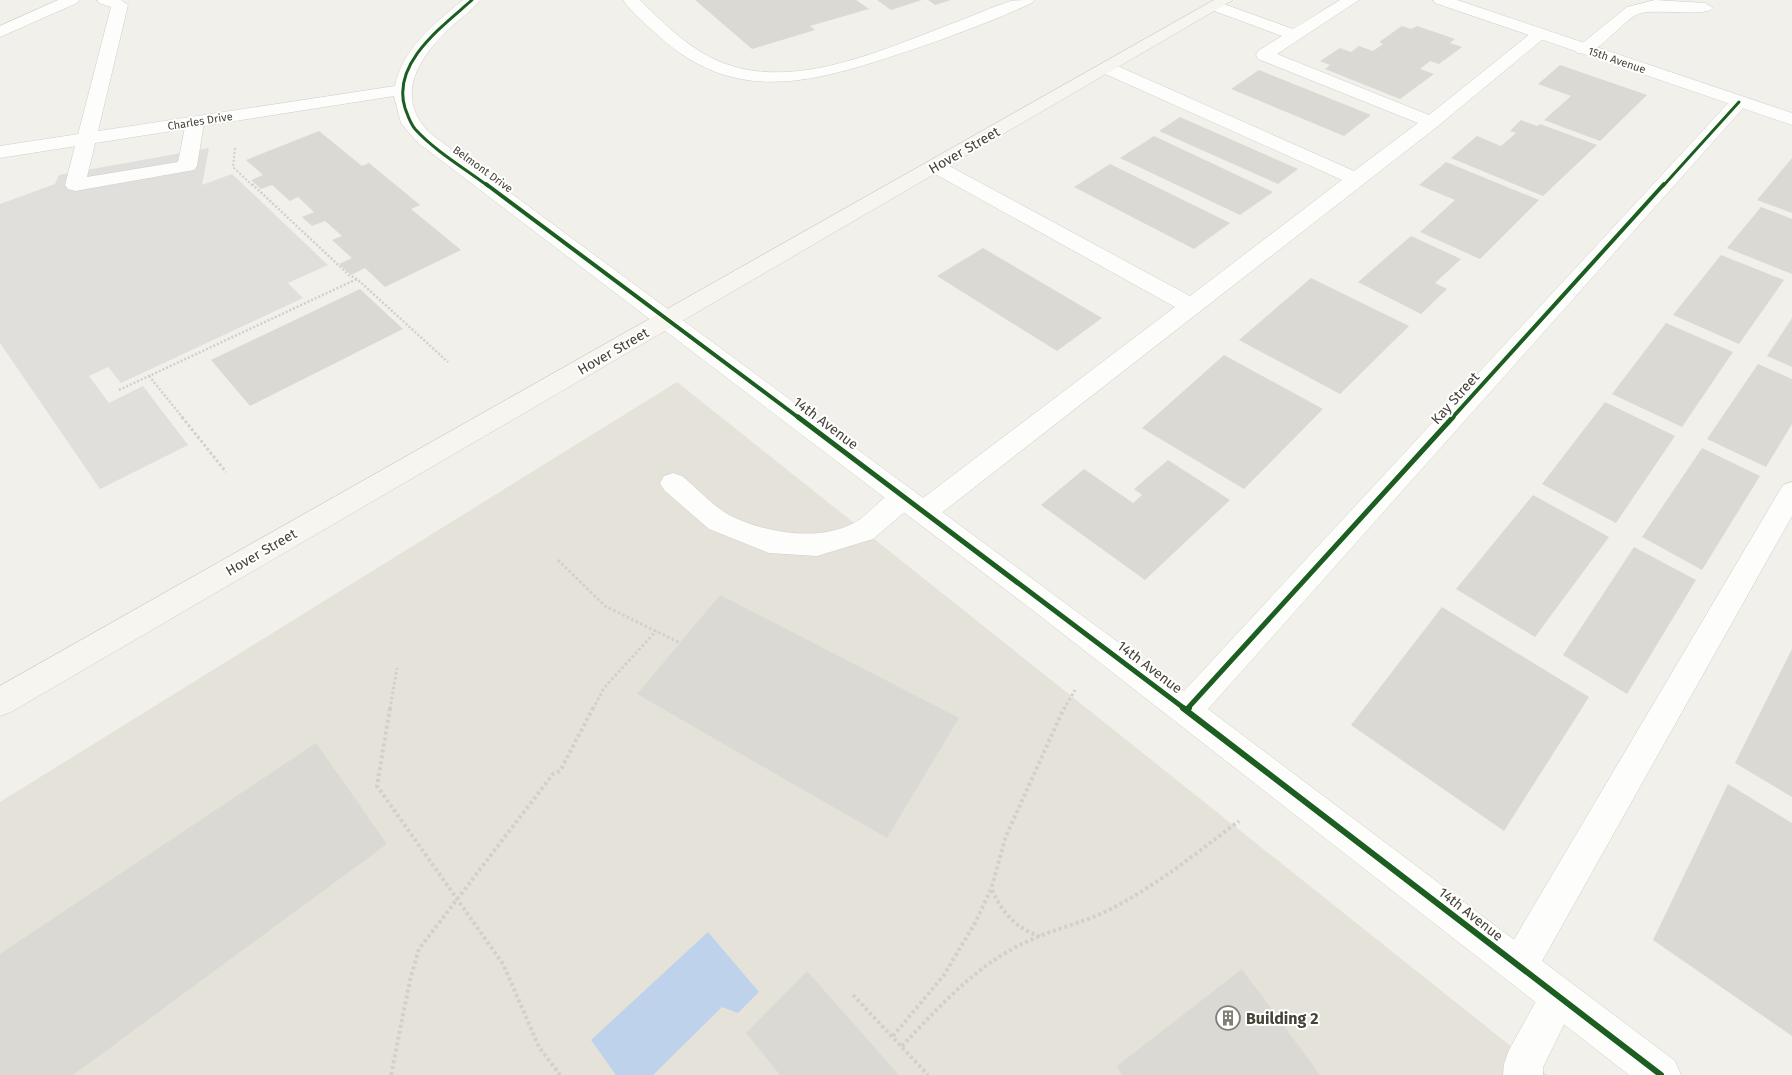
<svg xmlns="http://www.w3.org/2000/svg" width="1792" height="1075" viewBox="0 0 1792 1075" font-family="'Fira Sans',sans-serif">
<rect width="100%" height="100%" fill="#f1f0eb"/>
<path fill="#e5e2d9" d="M677,382l870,693h-1547v-273z"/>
<path fill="#e0dfdb" d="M209,148l-7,37 30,-11 96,91 -40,18 15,15 -182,85 -13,-16 -19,9 20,27 34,-17 45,59 -88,44 -100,-146v-139l55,-20 4,-9z"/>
<path fill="#bfd2ec" d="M708,932l51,60 -21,21 -16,-6 -69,68h-37l-25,-35z"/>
<path fill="#dad9d4" d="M695,0h161l13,9 -59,17 5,4 -63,19z
M877,0h45l-31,10z
M928,0h23l-16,5z
M1402,26l9,3 6,-3 38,13 -5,4 12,4 -23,17 -9,-3 -10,8 14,5 -34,25 -75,-30 5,-4 -10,-4 20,-13 11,4 8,-6 14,5 10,-7 -4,-2z
M1560,65l87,30 -47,46 -56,-21 27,-24 -33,-12z
M1259,70l112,45 -27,21 -113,-47z
M1180,117l118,52 -20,15 -119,-53z
M1521,120l16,6 3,-2 57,21 -54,51 -92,-38 26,-22 24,10 15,-13 -6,-2z
M319,131l43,35 7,-3 51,42 -9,4 50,41 -76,37 -20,-19 -14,7 -12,-11 13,-6 -20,-18 10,-4 -17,-15 -13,5 -10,-9 12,-5 -16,-15 -8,4 -18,-16 -11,4 -10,-9 12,-5 -17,-15z
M1154,136l119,56 -33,23 -120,-57z
M1792,158v55l-35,-13z
M1446,162l93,38 -59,59 -60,-27 35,-32 -36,-15z
M1110,164l120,59 -36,26 -120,-62z
M1761,207l31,12v55l-65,-26z
M1411,236l50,23 -26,24 12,6 -26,25 -63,-32z
M983,248l119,70 -45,33 -120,-75z
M1721,255l63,25 -45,64 -66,-29z
M1311,278l98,48 -69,68 -101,-54z
M360,289l43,40 -153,77 -39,-46z
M1792,318v49l-25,-11z
M1666,323l67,29 -51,75 -70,-33z
M1224,355l99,54 -79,80 -102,-61z
M1758,364l34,15v45l-26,43 -59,-28z
M1605,402l70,34 -59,87 -74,-39z
M1702,448l58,28 -58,94 -60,-33z
M1168,460l62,40 -85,80 -104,-75 43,-36 49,34 9,-8 -8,-6z
M1533,495l76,42 -74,100 -79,-48z
M1634,547l62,33 -69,114 -64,-39z
M720,595l239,123 -72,120 -250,-144z
M1442,607l147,90 -85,134 -153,-106z
M1792,649v148l-57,-34z
M316,743l71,101 -314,231h-73v-121z
M1728,784l64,39v213l-139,-96z
M1242,969l78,106h-198l-5,-9z
M807,971l92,104h-119l-34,-42z"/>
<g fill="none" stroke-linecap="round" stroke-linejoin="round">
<g stroke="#cfcec9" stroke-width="1">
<path id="service" d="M58,0h21l-2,3 -77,34v-11z
M97,0h24l7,5 -41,172 91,-15 8,-40 2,-4h14l2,4 -7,44 -3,4 -119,21 -7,-2 -3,-4 46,-178 -12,-4z
M623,0h17c21,21 43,43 70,57 75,39 169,-6 241,-33 20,-7 40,-17 60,-23 7,-1 16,-1 23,-1l-2,3c-44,20 -90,37 -136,52 -85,28 -161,49 -235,-17 -13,-12 -28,-24 -38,-38z
M1340,0h19l-82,54 152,61 106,-85h12l2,4 -111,92 -503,392 -10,3 -10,-3 -3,-7 3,-7 260,-197 -247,-137 -3,-4 3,-4h14l248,134 152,-116 -241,-108 -3,-4 3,-4h12l241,107 64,-48 -160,-64 -2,-4 2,-4 24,-15 -73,-27 -2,-3 8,-5 6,2 72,26z
M1655,0l50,3 8,5c-6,9 -57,1 -72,5 -20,6 -42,45 -64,40l-2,-4 52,-42z
M673,473l9,3c15,12 31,30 47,39 35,18 90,27 125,8 20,-11 36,-41 60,-33l4,7 -4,7 -41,35 -56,17 -48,-3 -60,-24 -45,-39 -4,-7 4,-7z
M1792,482v34l-260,463 -13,5 -13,-5 -5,-13 5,-13 277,-468z
M1559,977l13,6 6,13 -35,71v8h-40l1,-11 5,-14 37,-67z"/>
</g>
<g stroke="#cfcec9" stroke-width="1">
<path id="minor" d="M463,0h17c-8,11 -21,19 -31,29 -31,29 -56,69 -18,105l753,557 549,-593h12l3,4 -3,4 -537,603 467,352 6,14h-52l-594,-463 -618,-470 -16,-19 -7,-27 -394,62v-12l395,-60c7,-37 40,-63 68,-86z"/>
</g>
<g stroke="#cfcec9" stroke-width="1">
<path id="tertiary" d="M1433,0h24l335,113v12l-357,-122z"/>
</g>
<g stroke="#d0cec2" stroke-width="1">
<path id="secondary" d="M1214,0h19l-1222,712 -11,4v-30z"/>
</g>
<path stroke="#d1d0ca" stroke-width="2" stroke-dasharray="2 2" stroke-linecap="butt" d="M235,148l-2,19 20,19"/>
<path stroke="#d1d0ca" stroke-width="2.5" stroke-dasharray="2 2" stroke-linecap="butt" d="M252,184l97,91 8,4 91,83
M149,376l34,42
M119,390l238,-111"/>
<path stroke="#d1d0ca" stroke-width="3" stroke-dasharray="2.5 2.5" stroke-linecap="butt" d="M182,417l44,55
M558,560l47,46 75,37
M390,709l7,-41
M593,709l11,-21 52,-57
M1064,709l11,-19"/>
<path stroke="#d1d0ca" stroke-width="4" stroke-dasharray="3 3" stroke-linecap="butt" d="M390,708l-13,78 126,178 36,83 21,28
M992,890c11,24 24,38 49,47
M853,995l75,80
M893,1036l51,-61 31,-52 16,-34 15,-53 58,-128
M902,1046c37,-39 74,-81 124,-104 27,-13 58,-19 85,-33 46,-24 87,-57 128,-88
M391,1075l19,-95 9,-31 134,-175 7,-3 33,-63"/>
<use href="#service" fill="#fdfdfc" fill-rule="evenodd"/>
<use href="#minor" fill="#fdfdfc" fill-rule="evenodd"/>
<use href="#tertiary" fill="#fdfdfc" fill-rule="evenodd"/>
<use href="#secondary" fill="#f6f5ef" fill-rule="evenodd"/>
<g stroke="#fff" stroke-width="5">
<path id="cycleway-far3" d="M472,0c-29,26 -81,63 -67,108 3,8 5,15 10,21 20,22 49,39 73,57
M1663,186l76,-84"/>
</g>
<g stroke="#fff" stroke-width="6">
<path id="cycleway-far2" d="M486,184l313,234
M1452,418l212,-234"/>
</g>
<g stroke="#fff" stroke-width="8">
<path id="cycleway-far1" d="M798,417l387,292
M1187,709l266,-292"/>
</g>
<g stroke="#fff" stroke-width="9">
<path id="cycleway" d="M1183,708l478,367
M1187,710l2,-2"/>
</g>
<use href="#cycleway-far3" stroke="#1b5e20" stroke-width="3"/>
<use href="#cycleway-far2" stroke="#1b5e20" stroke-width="4"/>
<use href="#cycleway-far1" stroke="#1b5e20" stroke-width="5"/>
<use href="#cycleway" stroke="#1b5e20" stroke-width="6"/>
</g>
<defs>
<g id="building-ring" transform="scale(1.25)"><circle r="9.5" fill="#fff" stroke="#828076" stroke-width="1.5"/><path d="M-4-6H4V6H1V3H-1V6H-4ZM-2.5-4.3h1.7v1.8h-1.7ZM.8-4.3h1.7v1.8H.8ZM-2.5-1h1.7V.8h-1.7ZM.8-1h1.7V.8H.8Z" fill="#828076"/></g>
</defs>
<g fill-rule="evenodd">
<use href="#building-ring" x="1228" y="1018"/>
</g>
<g text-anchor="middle" stroke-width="4" stroke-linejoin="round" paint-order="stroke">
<g font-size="11" fill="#464337" stroke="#fff">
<text transform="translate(1617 60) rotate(19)" y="4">15th Avenue</text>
<text transform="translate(200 121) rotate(-9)" y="4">Charles Drive</text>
<text transform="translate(483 169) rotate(36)" y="4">Belmont Drive</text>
</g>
<g font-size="14" fill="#464337" stroke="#fff">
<text transform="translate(964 150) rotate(-30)" y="5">Hover Street</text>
<text transform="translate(613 351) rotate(-30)" y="5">Hover Street</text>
<text transform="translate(1455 398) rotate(-48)" y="5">Kay Street</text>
<text transform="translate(826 423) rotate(37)" y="5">14th Avenue</text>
<text transform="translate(261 552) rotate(-30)" y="5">Hover Street</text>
<text transform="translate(1150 667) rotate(37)" y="5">14th Avenue</text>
<text transform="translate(1471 914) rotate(38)" y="5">14th Avenue</text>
</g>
<g font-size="16" font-weight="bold" fill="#464337" stroke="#fff" text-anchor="start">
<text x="1246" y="1024">Building 2</text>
</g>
</g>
</svg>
